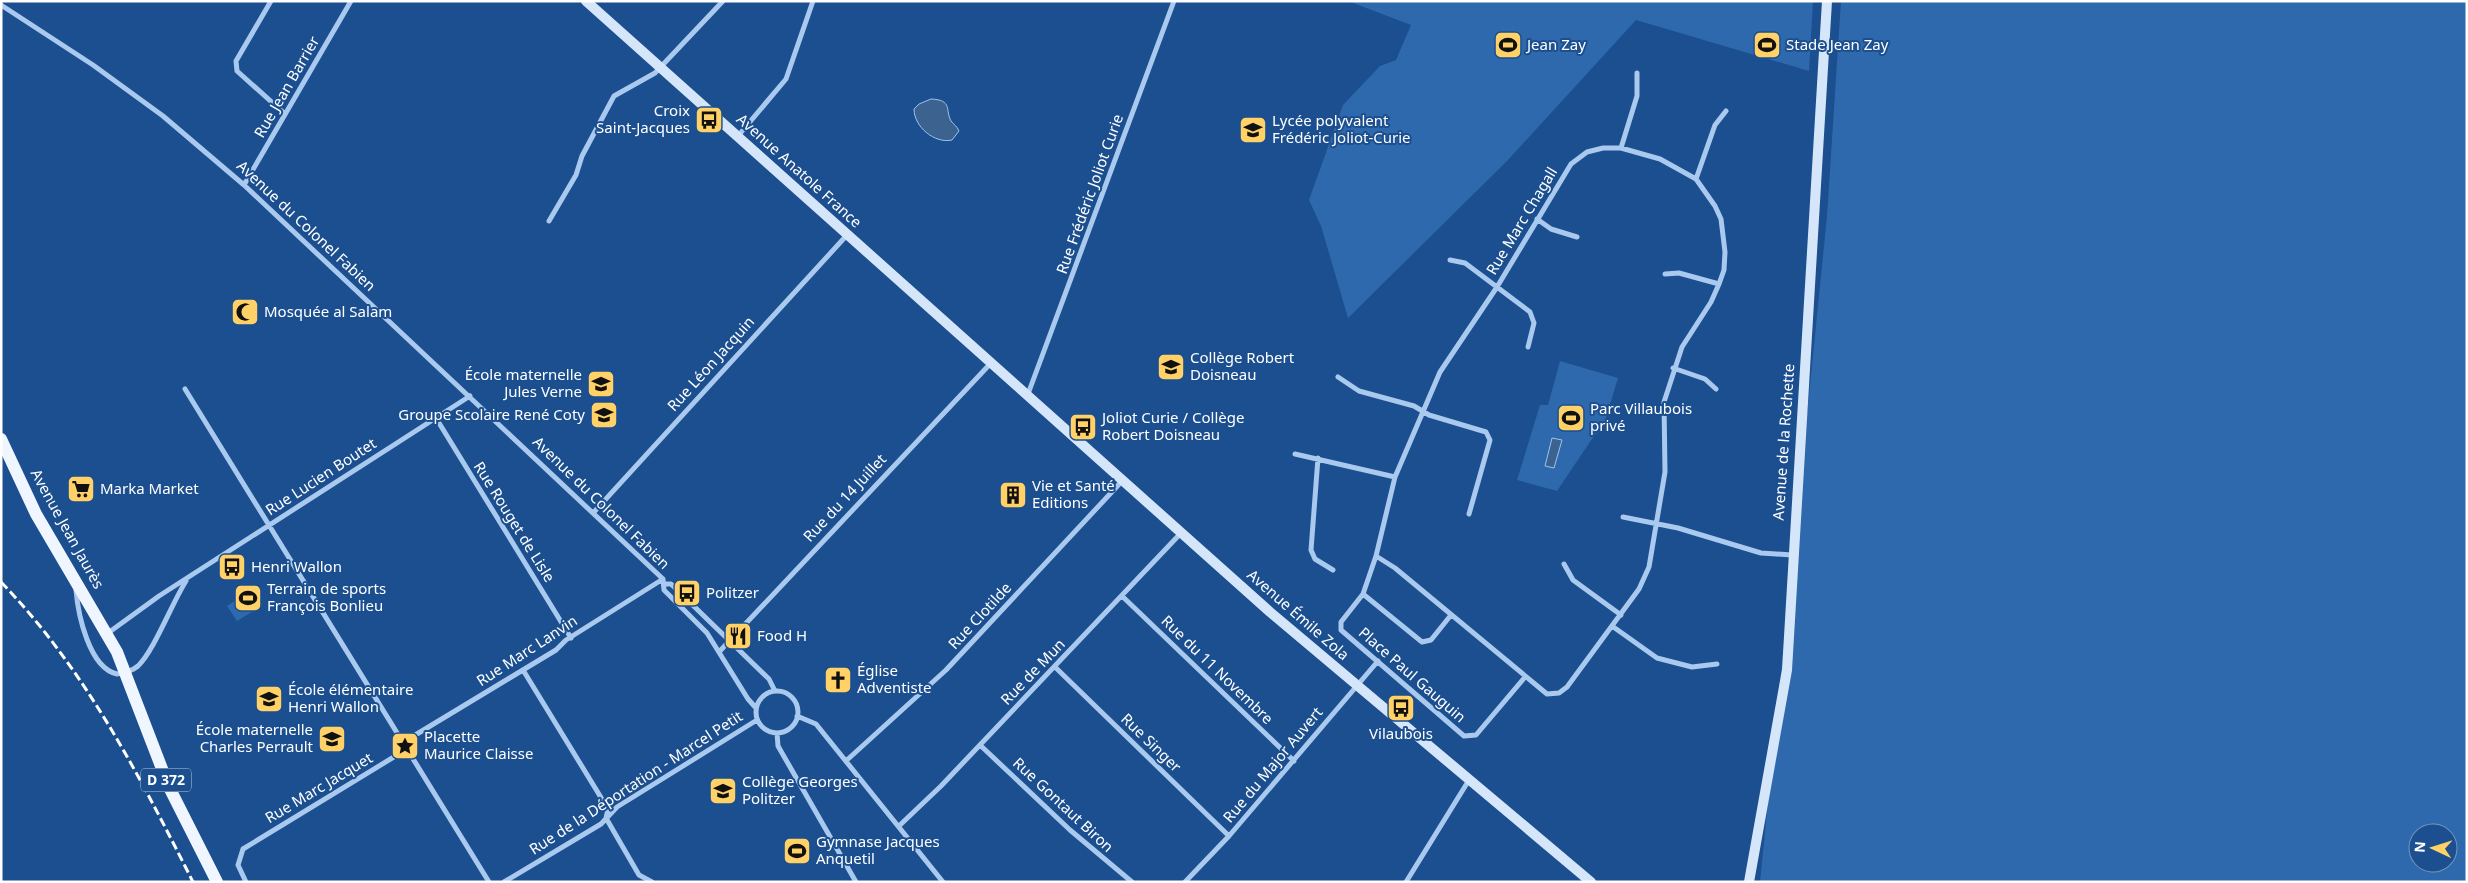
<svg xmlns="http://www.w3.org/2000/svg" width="2468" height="883" viewBox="0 0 2468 883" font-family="'Noto Sans',sans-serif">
<rect width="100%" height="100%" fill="#1b4f8f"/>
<path fill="#2e69ad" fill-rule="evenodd" d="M1348,1h465l-4,70 -173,-51 -129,141 -159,157 -27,-92 -12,-26 34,-95 37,-39 16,-6 15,-35z
M1841,1h626v881h-707l67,-666zM2418,833h30v30h-30z
M1560,361l58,17 -16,53 -6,2 -39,58 -40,-11 23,-75h8z
M252,590l10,16 -25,15 -10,-15z"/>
<path fill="#3c6290" stroke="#9cc4f0" d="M931,99c22,1 14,11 20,22 3,4 6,5 8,10l-7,9c-17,4 -38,-13 -38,-31l5,-5z
M1552,438l10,2 -8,28 -9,-2z"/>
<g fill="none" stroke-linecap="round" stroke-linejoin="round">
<path stroke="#a9c9ee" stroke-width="5" d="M271,1l-35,60 1,10 48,43
M1,5l92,60 70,51 81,69 419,394 1,11 43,43 41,66 8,9
M738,136l48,-57 27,-78
M1603,148h18l39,11 36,20 19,27 6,13 4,33 -1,18 -5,14 -8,18 -29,45 -18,55 1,70 -16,95 -10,22 -72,98 -8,6 -12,1 -152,-126 -19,-12 19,-79 45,-105 57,-85 74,-123 16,-12z
M1621,148l16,-52v-23
M1696,179l19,-54 11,-14
M244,185l107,-184
M1537,219l14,10 26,8
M549,221l27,-46 6,-19 32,-60 41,-23 68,-72
M1450,260l15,3 65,49 4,11 -6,24
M1665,274l14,-1 40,11
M1673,368l32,11 11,10
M1338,377l21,14 55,15 15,9 57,17 4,8 -21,74
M185,389l304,493
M1028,394l146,-393
M436,418l135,220
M1295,454l100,23
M1318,458l-7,92 4,9 18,11
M594,512l253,-277
M1623,517l55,11 83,25 31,2
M1376,556l-13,38 -22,28v8l123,106 12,-1 49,-58
M1564,564l9,16 48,35
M665,584h6l98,95 6,12
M76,590c2,24 13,78 41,84 7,-1 15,-3 21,-8 16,-15 34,-63 48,-85
M1363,594l59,48 9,-2 20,-25
M1122,596l172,165
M1612,626l45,32 35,9 25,-3
M108,633l51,-37 311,-200
M719,652l272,-289
M1055,667l174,169
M523,670l85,139 -2,9 33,57 13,7
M756 712a21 21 0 1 1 42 0a21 21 0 1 1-42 0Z
M797,716l19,8 127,158
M777,733l1,13 78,136
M980,745l90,85 62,52
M847,760l99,-90 177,-190
M900,825l41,-39 240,-253
M246,882l-8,-17 5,-16 159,-97 5,-12 149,-90 10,-10 97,-61
M504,882l97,-58 16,-17 140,-87
M1185,882l44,-46 149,-175
M1406,882l63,-102"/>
<path stroke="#d6e6fa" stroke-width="10" d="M586,1l684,611 321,270
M1749,882l38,-212 40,-669"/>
<path stroke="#f0f6ff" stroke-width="12" d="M1,439l35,75 81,138 52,135 48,95"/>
<path stroke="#fff" stroke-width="3" stroke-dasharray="9 4" stroke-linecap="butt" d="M1,582c84,87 138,193 192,300"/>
</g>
<defs>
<g id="stadium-square" transform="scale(1.4375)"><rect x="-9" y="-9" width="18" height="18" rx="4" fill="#ffd166" stroke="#1b4f8f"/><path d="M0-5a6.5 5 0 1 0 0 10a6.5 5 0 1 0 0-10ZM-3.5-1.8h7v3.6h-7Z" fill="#111"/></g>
<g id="bus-square" transform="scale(1.4375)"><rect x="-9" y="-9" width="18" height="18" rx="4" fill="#ffd166" stroke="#1b4f8f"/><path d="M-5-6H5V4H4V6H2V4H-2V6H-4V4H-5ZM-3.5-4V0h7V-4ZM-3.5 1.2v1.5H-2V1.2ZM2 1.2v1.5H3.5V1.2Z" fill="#111"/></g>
<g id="school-square" transform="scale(1.4375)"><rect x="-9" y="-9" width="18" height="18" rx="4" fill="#ffd166" stroke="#1b4f8f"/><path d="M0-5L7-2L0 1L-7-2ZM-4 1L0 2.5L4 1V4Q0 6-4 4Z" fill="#111"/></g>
<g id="mosque-square" transform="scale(1.4375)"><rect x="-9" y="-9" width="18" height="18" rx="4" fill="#ffd166" stroke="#1b4f8f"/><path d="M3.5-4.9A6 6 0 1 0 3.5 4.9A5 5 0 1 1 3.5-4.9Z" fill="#111"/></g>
<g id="supermarket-square" transform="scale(1.4375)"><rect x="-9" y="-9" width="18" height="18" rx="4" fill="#ffd166" stroke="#1b4f8f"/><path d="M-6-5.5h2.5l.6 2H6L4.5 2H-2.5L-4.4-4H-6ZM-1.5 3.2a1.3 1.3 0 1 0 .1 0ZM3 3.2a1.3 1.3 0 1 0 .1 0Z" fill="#111"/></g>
<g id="building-square" transform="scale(1.4375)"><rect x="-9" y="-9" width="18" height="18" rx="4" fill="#ffd166" stroke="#1b4f8f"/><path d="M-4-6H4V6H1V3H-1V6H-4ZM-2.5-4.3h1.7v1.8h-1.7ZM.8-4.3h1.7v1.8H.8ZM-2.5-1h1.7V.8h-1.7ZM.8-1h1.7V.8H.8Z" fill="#111"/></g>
<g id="restaurant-square" transform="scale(1.4375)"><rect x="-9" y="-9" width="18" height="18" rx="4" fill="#ffd166" stroke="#1b4f8f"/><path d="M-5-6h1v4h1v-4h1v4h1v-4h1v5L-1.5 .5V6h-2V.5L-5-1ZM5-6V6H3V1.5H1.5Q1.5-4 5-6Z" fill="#111"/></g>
<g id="church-square" transform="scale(1.4375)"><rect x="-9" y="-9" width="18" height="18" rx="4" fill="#ffd166" stroke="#1b4f8f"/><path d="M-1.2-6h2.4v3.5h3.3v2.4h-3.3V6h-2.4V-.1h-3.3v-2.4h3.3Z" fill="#111"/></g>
<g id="sight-square" transform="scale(1.4375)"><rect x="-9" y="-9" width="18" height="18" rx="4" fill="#ffd166" stroke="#1b4f8f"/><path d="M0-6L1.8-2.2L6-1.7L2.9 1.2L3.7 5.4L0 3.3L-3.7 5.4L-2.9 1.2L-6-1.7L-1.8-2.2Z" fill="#111"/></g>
</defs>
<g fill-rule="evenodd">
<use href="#stadium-square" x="1508" y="45"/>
<use href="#stadium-square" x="1767" y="45"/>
<use href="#bus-square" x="709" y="120"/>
<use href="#school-square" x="1253" y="130"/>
<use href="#mosque-square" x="245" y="312"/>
<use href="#school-square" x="1171" y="367"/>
<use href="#school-square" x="601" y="384"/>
<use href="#school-square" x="604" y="415"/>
<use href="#stadium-square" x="1571" y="418"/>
<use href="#bus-square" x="1083" y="427"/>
<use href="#supermarket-square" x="81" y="489"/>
<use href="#building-square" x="1013" y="495"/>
<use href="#bus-square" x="232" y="567"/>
<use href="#bus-square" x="687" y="593"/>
<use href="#stadium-square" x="248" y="598"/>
<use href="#restaurant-square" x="738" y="636"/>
<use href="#church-square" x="838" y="680"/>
<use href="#school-square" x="269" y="699"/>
<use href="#bus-square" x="1401" y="708"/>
<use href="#school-square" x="332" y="739"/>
<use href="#sight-square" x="405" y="746"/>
<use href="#school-square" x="723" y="791"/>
<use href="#stadium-square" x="797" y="851"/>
</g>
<g text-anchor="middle" stroke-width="4" stroke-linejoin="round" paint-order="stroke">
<rect fill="#1b4f8f" stroke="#bbcadd" stroke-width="1" x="141" y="768.5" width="50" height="23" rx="4"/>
<g font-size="14" font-weight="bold" fill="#fff">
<text x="166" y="785">D 372</text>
</g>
<g font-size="15" fill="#fff" stroke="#1b4f8f" text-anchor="start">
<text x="1527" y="50">Jean Zay</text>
<text x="1786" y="50">Stade Jean Zay</text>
<text x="690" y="116" text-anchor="end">Croix<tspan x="690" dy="17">Saint-Jacques</tspan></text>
<text x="1272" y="126">Lycée polyvalent<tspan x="1272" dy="17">Frédéric Joliot-Curie</tspan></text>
<text x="264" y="317">Mosquée al Salam</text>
<text x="1190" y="363">Collège Robert<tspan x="1190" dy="17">Doisneau</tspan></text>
<text x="582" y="380" text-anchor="end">École maternelle<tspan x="582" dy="17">Jules Verne</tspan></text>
<text x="1590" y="414">Parc Villaubois<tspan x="1590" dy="17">privé</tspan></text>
<text x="585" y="420" text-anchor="end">Groupe Scolaire René Coty</text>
<text x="1102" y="423">Joliot Curie / Collège<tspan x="1102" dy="17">Robert Doisneau</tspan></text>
<text x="1032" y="491">Vie et Santé<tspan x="1032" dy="17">Editions</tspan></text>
<text x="100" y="494">Marka Market</text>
<text x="251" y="572">Henri Wallon</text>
<text x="267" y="594">Terrain de sports<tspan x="267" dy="17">François Bonlieu</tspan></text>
<text x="706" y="598">Politzer</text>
<text x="757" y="641">Food H</text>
<text x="857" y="676">Église<tspan x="857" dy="17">Adventiste</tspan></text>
<text x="288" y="695">École élémentaire<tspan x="288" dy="17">Henri Wallon</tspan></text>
<text x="313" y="735" text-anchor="end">École maternelle<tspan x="313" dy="17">Charles Perrault</tspan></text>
<text x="1401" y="739" text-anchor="middle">Vilaubois</text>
<text x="424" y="742">Placette<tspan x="424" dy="17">Maurice Claisse</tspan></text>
<text x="742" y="787">Collège Georges<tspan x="742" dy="17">Politzer</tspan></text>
<text x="816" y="847">Gymnase Jacques<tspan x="816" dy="17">Anquetil</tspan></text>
</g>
<g font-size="15" fill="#fff" stroke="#1b4f8f">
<text transform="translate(287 87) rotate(-60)" y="5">Rue Jean Barrier</text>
<text transform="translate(799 171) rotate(42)" y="5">Avenue Anatole France</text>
<text transform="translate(1090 194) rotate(-70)" y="5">Rue Frédéric Joliot Curie</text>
<text transform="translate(1522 221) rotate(-59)" y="5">Rue Marc Chagall</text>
<text transform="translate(306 226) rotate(43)" y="5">Avenue du Colonel Fabien</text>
<text transform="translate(711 364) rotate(-48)" y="5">Rue Léon Jacquin</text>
<text transform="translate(1784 442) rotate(-86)" y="5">Avenue de la Rochette</text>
<text transform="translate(321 477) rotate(-33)" y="5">Rue Lucien Boutet</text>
<text transform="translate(845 498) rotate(-47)" y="5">Rue du 14 Juillet</text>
<text transform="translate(601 503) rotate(44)" y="5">Avenue du Colonel Fabien</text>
<text transform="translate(514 522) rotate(58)" y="5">Rue Rouget de Lisle</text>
<text transform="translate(67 529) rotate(61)" y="5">Avenue Jean Jaurès</text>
<text transform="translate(1298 615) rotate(41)" y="5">Avenue Émile Zola</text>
<text transform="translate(980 616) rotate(-47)" y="5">Rue Clotilde</text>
<text transform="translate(527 651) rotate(-33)" y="5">Rue Marc Lanvin</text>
<text transform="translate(1217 670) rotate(44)" y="5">Rue du 11 Novembre</text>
<text transform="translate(1033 672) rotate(-46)" y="5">Rue de Mun</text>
<text transform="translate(1412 675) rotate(41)" y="5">Place Paul Gauguin</text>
<text transform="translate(1151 743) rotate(44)" y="5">Rue Singer</text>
<text transform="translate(1273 765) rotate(-50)" y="5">Rue du Major Auvert</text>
<text transform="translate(636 783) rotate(-33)" y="5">Rue de la Déportation - Marcel Petit</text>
<text transform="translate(319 788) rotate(-31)" y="5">Rue Marc Jacquet</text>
<text transform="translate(1063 805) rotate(43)" y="5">Rue Gontaut Biron</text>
</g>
</g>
<rect width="2468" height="883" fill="none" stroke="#ffffff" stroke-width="5"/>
<g transform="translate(2433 848) rotate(274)"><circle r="24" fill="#1b4f8f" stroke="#7695bc"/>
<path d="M0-4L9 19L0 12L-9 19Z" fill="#ffd166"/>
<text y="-8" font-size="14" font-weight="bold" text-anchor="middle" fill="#ffffff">N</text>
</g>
</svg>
